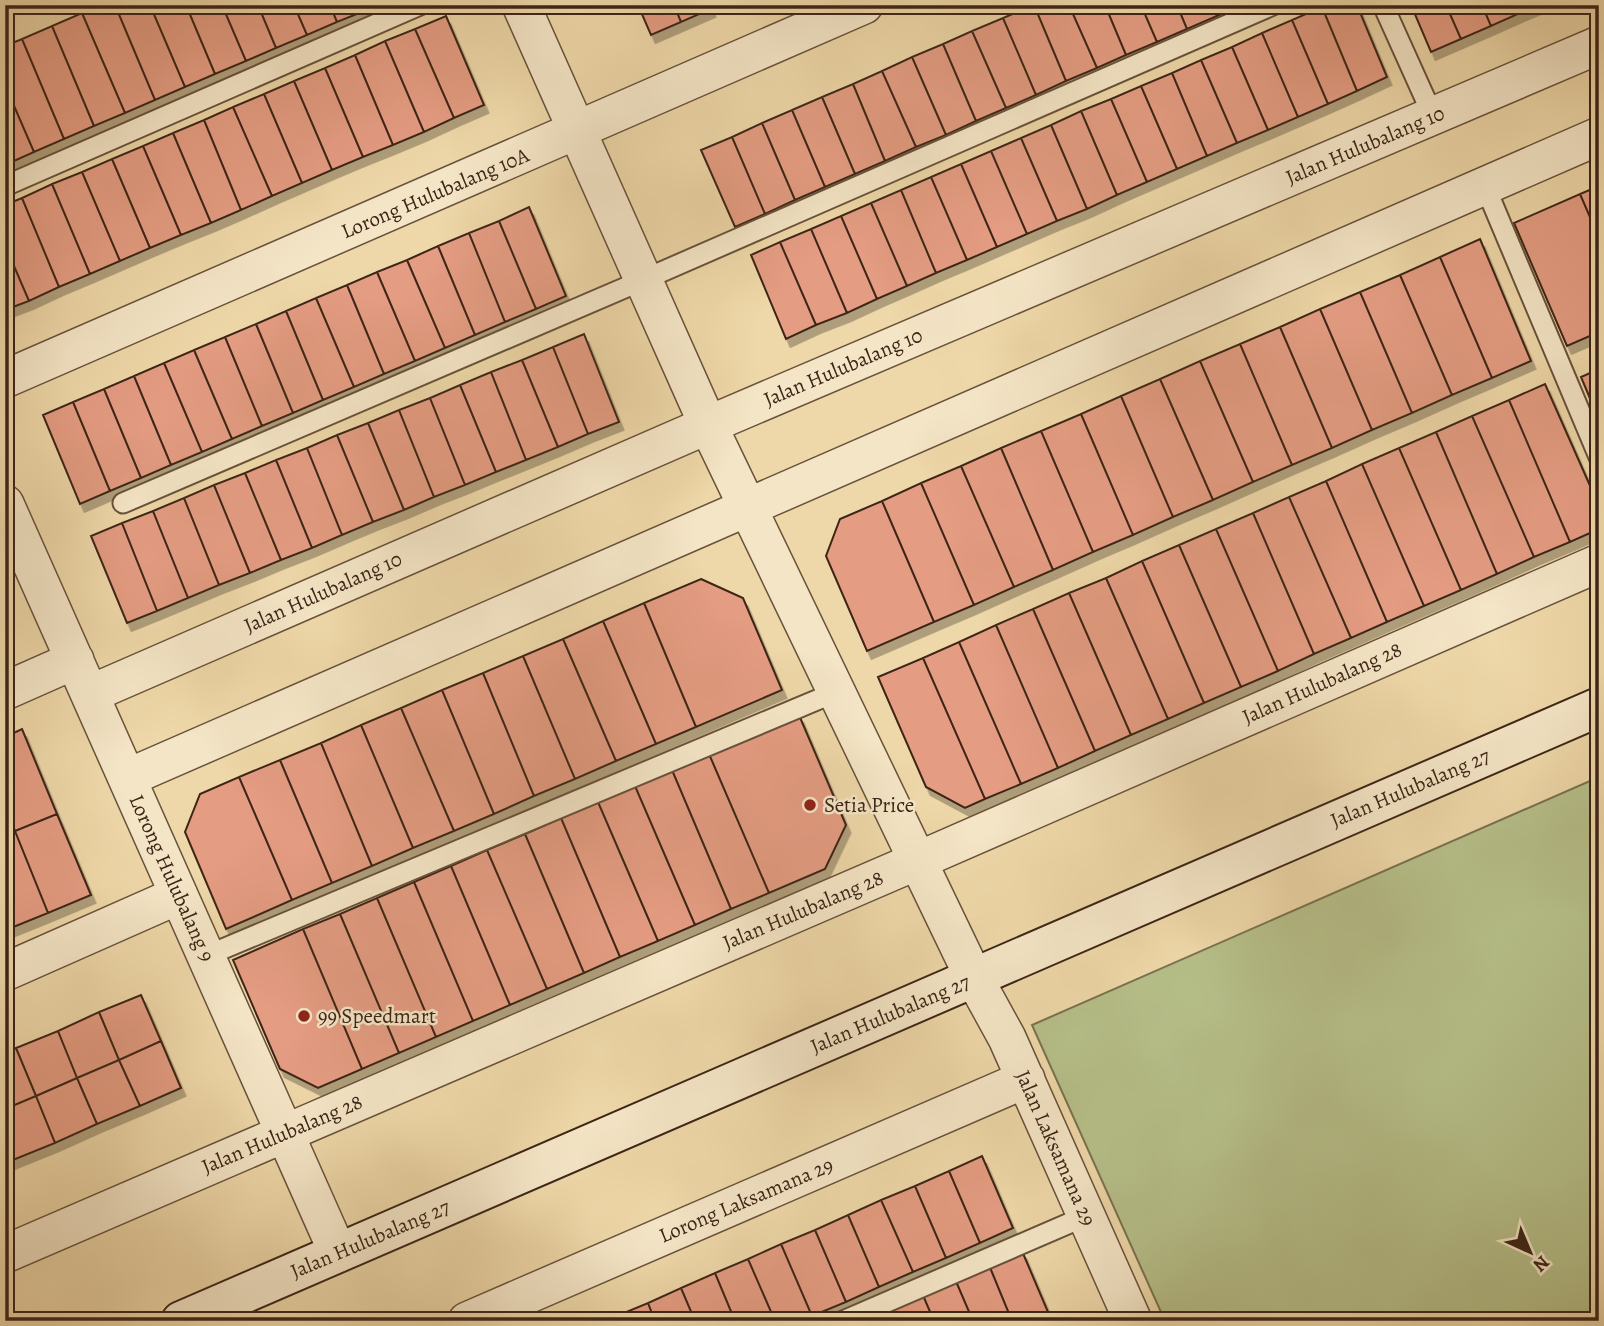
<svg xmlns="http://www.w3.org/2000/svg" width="1604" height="1326" viewBox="0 0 1604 1326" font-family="Alegreya,serif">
<defs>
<filter id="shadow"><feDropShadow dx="4.5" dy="8" stdDeviation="0" flood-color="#0004"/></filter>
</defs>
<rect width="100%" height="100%" fill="#eed7a8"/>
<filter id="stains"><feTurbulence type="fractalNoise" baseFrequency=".00286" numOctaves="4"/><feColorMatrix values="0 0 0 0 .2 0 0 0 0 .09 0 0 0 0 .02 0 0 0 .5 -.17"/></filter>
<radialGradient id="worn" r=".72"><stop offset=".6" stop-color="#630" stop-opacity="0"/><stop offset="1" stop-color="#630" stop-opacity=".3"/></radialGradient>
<path fill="#b6bf89" stroke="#797250" stroke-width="2" d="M1599,777v544h-434l-133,-296z"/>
<path fill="#e49c82" stroke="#3c2517" stroke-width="2" filter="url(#shadow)" d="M100,5h15l40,95 -30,13 -43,-100z
M115,5h35l35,82 -30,13z
M150,5h36l29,69 -30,13z
M186,5h36l24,56 -31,13z
M222,5h36l18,43 -30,13z
M258,5h36l13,30 -31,13z
M294,5h36l7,17 -30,13z
M330,5h35l2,5 -30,12z
M638,5h36l7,17 -30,13z
M674,5h36l1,4 -30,13z
M1034,5l32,76 -30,14 -33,-77z
M1034,5h35l28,63 -31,13z
M1069,5h36l21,50 -29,13z
M1105,5h36l16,37 -31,13z
M1141,5h36l10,24 -30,13z
M1177,5h35l5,11 -30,13z
M1212,5h29l-24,11z
M1327,5h30l30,72 -30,14 -35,-84z
M1411,5h35l15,34 -30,13z
M1446,5h36l9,21 -30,13z
M1482,5h35l3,8 -29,13z
M1517,5h22l-19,8z
M1322,7l35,84 -29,13 -36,-84z
M82,13l43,100 -31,13 -42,-100z
M446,16l38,89 -30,13 -39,-89z
M1003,18l33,77 -30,13 -34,-77z
M1292,20l36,84 -30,13 -36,-84z
M52,26l42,100 -30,13 -42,-100z
M415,29l39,89 -30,14 -39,-91z
M972,31l34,77 -30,13 -33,-77z
M1262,33l36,84 -30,13 -36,-83z
M22,39l42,100 -30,13 -29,-67v-39z
M385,41l39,91 -31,13 -38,-90z
M943,44l33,77 -30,14 -34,-78z
M1232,47l36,83 -31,13 -36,-83z
M355,55l38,90 -30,12 -38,-89z
M912,57l34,78 -30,12 -34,-76z
M1201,60l36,83 -30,13 -35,-83z
M325,68l38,89 -31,13 -38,-89z
M882,71l34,76 -31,14 -32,-77z
M1172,73l35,83 -30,13 -36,-83z
M294,81l38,89 -30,13 -38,-89z
M853,84l32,77 -30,13 -33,-77z
M5,85l29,67 -29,13z
M1141,86l36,83 -30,13 -36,-83z
M264,94l38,89 -30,13 -39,-89z
M822,97l33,77 -30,13 -33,-77z
M1111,99l36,83 -30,13 -36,-84z
M233,107l39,89 -31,14 -37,-90z
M792,110l33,77 -30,13 -33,-77z
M1081,111l36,84 -30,14 -36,-84z
M204,120l37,90 -30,13 -38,-90z
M762,123l33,77 -30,14 -33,-77z
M1051,125l36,84 -30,12 -36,-83z
M173,133l38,90 -30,12 -38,-89z
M732,137l33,77 -30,13 -34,-77z
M1021,138l36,83 -30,13 -36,-83z
M143,146l38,89 -31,13 -38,-89z
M991,151l36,83 -30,13 -36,-83z
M112,159l38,89 -30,13 -38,-89z
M961,164l36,83 -30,13 -36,-83z
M82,172l38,89 -30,13 -38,-90z
M931,177l36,83 -31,13 -35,-83z
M52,184l38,90 -31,13 -37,-89z
M1599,186v52l-19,-44z
M901,190l35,83 -29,13 -36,-83z
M1580,194l19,44v94l-32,14 -53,-123z
M22,198l37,89 -30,14 -24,-56v-40z
M871,203l36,83 -30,13 -36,-83z
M529,207l37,89 -30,13 -37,-88z
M841,216l36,83 -30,14 -36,-84z
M499,221l37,88 -31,13 -36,-89z
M811,229l36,84 -31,12 -36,-83z
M469,233l36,89 -30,13 -37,-89z
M1480,239l51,122 -39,17 -52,-121z
M780,242l36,83 -30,14 -35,-84z
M5,245l24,56 -24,9z
M438,246l37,89 -30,13 -38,-88z
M1440,257l52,121 -40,17 -52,-120z
M407,260l38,88 -30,13 -38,-89z
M377,272l38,89 -31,13 -37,-89z
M1400,275l52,120 -40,18 -52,-121z
M347,285l37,89 -30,13 -38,-89z
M1360,292l52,121 -40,17 -52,-121z
M316,298l38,89 -31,13 -37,-89z
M1320,309l52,121 -40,18 -52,-121z
M286,311l37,89 -30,13 -37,-89z
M256,324l37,89 -31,13 -37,-89z
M1280,327l52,121 -40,17 -52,-121z
M584,334l35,88 -31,12 -35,-87z
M225,337l37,89 -30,13 -38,-89z
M1240,344l52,121 -39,17 -53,-121z
M553,347l35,87 -30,13 -36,-87z
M194,350l38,89 -30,13 -38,-89z
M522,360l36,87 -32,13 -35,-88z
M1200,361l53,121 -40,18 -53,-121z
M164,363l38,89 -31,13 -37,-89z
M1599,369v51l-18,-43z
M491,372l35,88 -30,12 -36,-87z
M134,376l37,89 -30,13 -37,-89z
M1160,379l53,121 -40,17 -52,-121z
M1545,384l54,122v23l-29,13 -61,-142z
M460,385l36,87 -31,13 -35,-87z
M104,389l37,89 -31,13 -37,-89z
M1121,396l52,121 -40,18 -52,-121z
M430,398l35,87 -31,12 -35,-87z
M1509,400l61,142 -36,15 -62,-141z
M73,402l37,89 -30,13 -37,-89z
M399,410l35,87 -30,13 -36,-87z
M1081,414l52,121 -40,17 -52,-121z
M1472,416l62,141 -37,17 -61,-142z
M368,423l36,87 -31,12 -36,-87z
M1041,431l52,121 -40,18 -52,-122z
M1436,432l61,142 -36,16 -62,-142z
M337,435l36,87 -31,13 -35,-87z
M307,448l35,87 -30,13 -36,-88z
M1001,448l52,122 -39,17 -53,-121z
M1399,448l62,142 -37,16 -62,-142z
M276,460l36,88 -31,12 -36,-87z
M1362,464l62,142 -37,16 -61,-141z
M961,466l53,121 -40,18 -53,-122z
M245,473l36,87 -31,13 -36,-88z
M1326,481l61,141 -36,16 -62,-141z
M921,483l53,122 -40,17 -52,-121z
M214,485l36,88 -31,12 -35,-87z
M1289,497l62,141 -37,16 -61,-141z
M184,498l35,87 -31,13 -35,-87z
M882,501l52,121 -67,29 -41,-95 14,-37z
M153,511l35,87 -31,13 -35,-88z
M1253,513l61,141 -36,17 -62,-142z
M122,523l35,88 -30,12 -36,-87z
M1216,529l62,142 -37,16 -62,-142z
M1179,545l62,142 -37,16 -62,-142z
M1142,561l62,142 -36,16 -62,-141z
M1106,578l62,141 -37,16 -62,-142z
M701,579l42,19 39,92 -86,37 -52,-124z
M1069,593l62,142 -36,16 -62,-142z
M644,603l52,124 -40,17 -53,-123z
M1033,609l62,142 -37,17 -62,-143z
M603,621l53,123 -40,17 -53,-122z
M996,625l62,143 -37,16 -62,-142z
M563,639l53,122 -41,18 -52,-123z
M959,642l62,142 -36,15 -62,-141z
M523,656l52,123 -41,17 -51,-123z
M923,658l62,141 -20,9 -39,-21 -48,-110z
M483,673l51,123 -40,18 -52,-124z
M442,690l52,124 -40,17 -53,-123z
M401,708l53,123 -41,17 -52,-123z
M799,715l47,110 -21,44 -56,24 -60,-139z
M361,725l52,123 -41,18 -51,-123z
M22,729l35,85 -42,17 -10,-23v-71z
M321,743l51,123 -40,17 -52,-123z
M709,754l60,139 -38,16 -59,-139z
M280,760l52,123 -40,17 -53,-123z
M672,770l59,139 -36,16 -60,-139z
M239,777l53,123 -66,29 -41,-97 15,-38z
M635,786l60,139 -37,16 -60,-139z
M598,802l60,139 -38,16 -59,-139z
M5,808l10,23 -10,5z
M57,814l34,81 -43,18 -33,-82z
M561,818l59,139 -36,16 -59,-139z
M15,831l33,82 -42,17 -1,-94z
M525,834l59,139 -37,16 -60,-139z
M487,850l60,139 -37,16 -59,-139z
M451,866l59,139 -37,16 -59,-139z
M414,882l59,139 -37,16 -59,-139z
M377,898l59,139 -37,16 -59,-139z
M340,914l59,139 -37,16 -59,-140z
M303,929l59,140 -44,19 -38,-19 -47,-109z
M141,995l20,46 -42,19 -20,-48z
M99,1012l20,48 -42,18 -19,-47z
M58,1031l19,47 -41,18 -20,-48z
M161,1041l20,47 -41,18 -21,-46z
M16,1048l20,48 -31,13v-56z
M119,1060l21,46 -43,18 -20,-46z
M77,1078l20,46 -42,19 -19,-47z
M36,1096l19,47 -42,17 -8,-19v-32z
M5,1141l8,19 -8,4z
M982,1156l31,72 -33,15 -31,-72z
M949,1171l31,72 -34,15 -31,-72z
M915,1186l31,72 -33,14 -32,-72z
M881,1200l32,72 -34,15 -31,-72z
M848,1215l31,72 -33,15 -31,-72z
M815,1230l31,72 -34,14 -31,-72z
M781,1244l31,72 -10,5h-27l-27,-62z
M1022,1251l29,68 -2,2h-37l-23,-56z
M748,1259l27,62h-40l-20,-48z
M989,1265l23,56h-39l-18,-42z
M715,1273l20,48h-40l-14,-33z
M955,1279l18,42h-39l-12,-28z
M681,1288l14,33h-40l-7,-18z
M922,1293l12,28h-40l-5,-13z
M648,1303l7,18h-40l-1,-4z
M889,1308l5,13h-35z"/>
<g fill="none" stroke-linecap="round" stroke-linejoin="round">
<g stroke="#68523b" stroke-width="23">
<path id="lane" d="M1383,5l50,111
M5,186l415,-181
M1485,186l114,271
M123,503l520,-223 630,-275
M206,956l630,-264
M843,1321l243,-105"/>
</g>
<g stroke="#68523b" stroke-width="40">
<path id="street" d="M521,5l187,420 266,553 33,60 126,283
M5,379l859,-374
M5,504l333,749
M5,691l70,-31
M90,694l618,-269 891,-380
M127,778l1472,-642
M5,972l174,-77
M5,1254l912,-393 682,-298
M467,1321l559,-242"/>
</g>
<g stroke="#3c2517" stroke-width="42">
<path id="secondary" d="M181,1321l1418,-614"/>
</g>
<use href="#lane" stroke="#f4e5c6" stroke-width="19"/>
<use href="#street" stroke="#f4e5c6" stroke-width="37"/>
<use href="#secondary" stroke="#f4e5c6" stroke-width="38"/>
</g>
<g fill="#8f2418" stroke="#f4e5c6" stroke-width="2.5">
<circle cx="810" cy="805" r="7"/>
<circle cx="304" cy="1016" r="7"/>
</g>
<g text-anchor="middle" stroke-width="5" stroke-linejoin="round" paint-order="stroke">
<g font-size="21" fill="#3c2517" stroke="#f4e5c6">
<text transform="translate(1365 145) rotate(-23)" y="7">Jalan Hulubalang 10</text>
<text transform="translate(435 193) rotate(-23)" y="7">Lorong Hulubalang 10A</text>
<text transform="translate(843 367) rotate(-23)" y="7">Jalan Hulubalang 10</text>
<text transform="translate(323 592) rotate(-24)" y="7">Jalan Hulubalang 10</text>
<text transform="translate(1322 683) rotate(-24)" y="7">Jalan Hulubalang 28</text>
<text transform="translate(1410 788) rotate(-23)" y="7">Jalan Hulubalang 27</text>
<text transform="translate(172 878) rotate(66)" y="7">Lorong Hulubalang 9</text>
<text transform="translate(803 910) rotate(-23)" y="7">Jalan Hulubalang 28</text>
<text transform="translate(890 1014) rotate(-23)" y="7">Jalan Hulubalang 27</text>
<text transform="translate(282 1134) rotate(-23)" y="7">Jalan Hulubalang 28</text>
<text transform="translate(1056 1148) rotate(66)" y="7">Jalan Laksamana 29</text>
<text transform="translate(746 1200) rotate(-23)" y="7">Lorong Laksamana 29</text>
<text transform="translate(370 1239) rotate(-23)" y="7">Jalan Hulubalang 27</text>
</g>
<g font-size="21" fill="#3c2517" stroke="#f4e5c6" text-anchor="start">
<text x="824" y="812">Setia Price</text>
<text x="318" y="1023">99 Speedmart</text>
</g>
</g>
<rect width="1604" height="1326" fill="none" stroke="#eed7a8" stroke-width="28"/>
<rect x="7" y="7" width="1590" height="1312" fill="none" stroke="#3c2517" stroke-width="3.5"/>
<rect x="14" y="14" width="1576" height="1298" fill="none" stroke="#3c2517" stroke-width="2"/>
<g transform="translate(1530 1252) rotate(136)" stroke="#f4e5c6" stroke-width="5" paint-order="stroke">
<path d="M0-5L12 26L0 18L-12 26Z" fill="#3c2517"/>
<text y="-10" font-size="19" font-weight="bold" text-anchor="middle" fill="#3c2517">N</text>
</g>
<rect width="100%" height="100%" filter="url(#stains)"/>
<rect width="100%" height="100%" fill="url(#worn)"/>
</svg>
